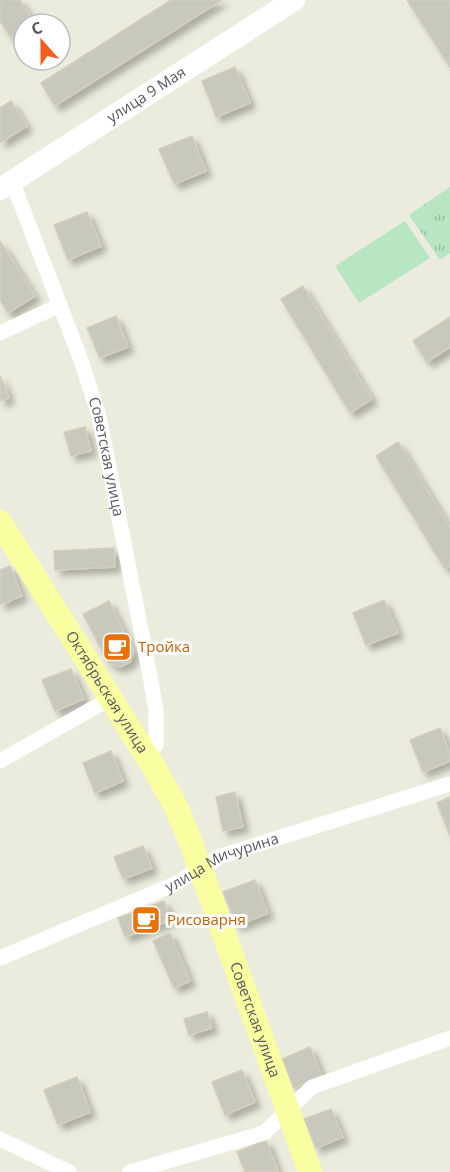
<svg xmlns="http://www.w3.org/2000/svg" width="450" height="1172" viewBox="0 0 450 1172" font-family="'Open Sans',sans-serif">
<defs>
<pattern id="grass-tufts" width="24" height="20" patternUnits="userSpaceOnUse" patternTransform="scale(1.5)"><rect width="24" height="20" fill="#b8e6c2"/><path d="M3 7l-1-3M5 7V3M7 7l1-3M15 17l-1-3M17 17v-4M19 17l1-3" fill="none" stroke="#98bda1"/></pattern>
<filter id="shadow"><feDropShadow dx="5.5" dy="5.5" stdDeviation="3" flood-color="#0004"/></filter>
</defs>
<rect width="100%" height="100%" fill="#ececde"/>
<path fill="url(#grass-tufts)" d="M450,187v66l-10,7 -31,-45z"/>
<path fill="#b8e6c2" d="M405,221l25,37 -71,45 -24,-37z"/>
<path fill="#c9c8bd" stroke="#d1cfbc" stroke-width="1.5" filter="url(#shadow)" d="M0,0h20l14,23 -10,1v6l-13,8 -11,-17z
M171,0h51l-167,106 -14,-23z
M407,0h43v67z
M235,67l15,36 -34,14 -14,-36z
M11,101l16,25 -27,17v-35z
M192,136l14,35 -32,13 -15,-35z
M87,212l14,34 -33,14 -14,-35z
M0,241l35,55 -27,17 -8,-13z
M303,286l69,113 -22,14 -69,-114z
M116,316l12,31 -28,11 -13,-30z
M450,317v30l-23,15 -14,-21z
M0,375l9,23 -9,3z
M85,427l6,24 -20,5 -7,-24z
M398,442l52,86v38l-5,3 -69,-113z
M114,548l1,19 -60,3 -1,-19z
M10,566l12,30 -22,9v-35z
M384,600l14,33 -32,12 -13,-32z
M109,601l25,51 -4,10 -10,5 -10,-3 -3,-4 -24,-46z
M71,669l13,30 -29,12 -13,-31z
M440,728l10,26v7l-27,11 -13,-32z
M111,751l12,30 -28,12 -12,-30z
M235,792l8,35 -20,4 -7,-34z
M450,797v39l-13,-33z
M143,846l9,22 -29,11 -9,-22z
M255,880l13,33 -31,13 -14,-34z
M164,901l7,19 -46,17 -7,-19z
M170,933l20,48 -16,7 -21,-47z
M207,1012l5,16 -23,7 -5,-16z
M310,1047l12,30 -28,11 -12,-29z
M242,1070l13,32 -30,13 -13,-33z
M77,1077l13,35 -32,13 -14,-35z
M331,1109l12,28 -27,11 -12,-29z
M266,1140l12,31 -33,1 -8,-20z"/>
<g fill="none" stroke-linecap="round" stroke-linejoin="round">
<g stroke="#fff" stroke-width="15">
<path id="s1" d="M12,181l69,179 18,56 51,260 6,35v34"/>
<path d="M0,333l60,-28"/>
<path d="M0,761l111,-63"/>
<path id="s2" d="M0,958l175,-74 46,-28 229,-72"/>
<path d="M0,1139l69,33"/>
<path d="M130,1172l134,-39 48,-46 138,-49"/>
</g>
<path stroke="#fff" stroke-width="22" id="s3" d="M0,189l294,-189"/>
<path stroke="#f9ffa0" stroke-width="24" id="s4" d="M0,522l153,244 22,39 15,35 120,332"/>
</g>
<defs>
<g id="cafe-square" transform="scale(1.5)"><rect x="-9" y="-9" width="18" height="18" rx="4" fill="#e8710a" stroke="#fff"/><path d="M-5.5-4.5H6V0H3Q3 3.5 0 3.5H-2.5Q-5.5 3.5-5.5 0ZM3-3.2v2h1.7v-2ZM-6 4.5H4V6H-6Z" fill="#fff"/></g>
</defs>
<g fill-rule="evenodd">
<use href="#cafe-square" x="117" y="647"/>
<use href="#cafe-square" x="146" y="920"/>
</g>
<g text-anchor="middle" stroke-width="6" stroke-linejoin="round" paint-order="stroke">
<g font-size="15" fill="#575a61" stroke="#fff">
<text dy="5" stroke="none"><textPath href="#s3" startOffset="174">улица 9 Мая</textPath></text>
<text dy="5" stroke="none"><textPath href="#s1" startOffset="292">Советская улица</textPath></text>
<text dy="5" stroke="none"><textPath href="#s4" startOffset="201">Октябрьская улица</textPath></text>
<text dy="5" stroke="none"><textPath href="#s2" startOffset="242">улица Мичурина</textPath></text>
<text dy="5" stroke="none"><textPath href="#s4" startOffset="562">Советская улица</textPath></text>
</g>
<g font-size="15" fill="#c56008" stroke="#fff" text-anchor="start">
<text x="138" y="652">Тройка</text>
<text x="167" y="925">Рисоварня</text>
</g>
</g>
<g transform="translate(42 42) rotate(339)"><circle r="28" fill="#ffffff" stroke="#bcbdc0" stroke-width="1.5"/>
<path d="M0-4.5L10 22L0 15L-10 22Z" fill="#f45d1c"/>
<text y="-9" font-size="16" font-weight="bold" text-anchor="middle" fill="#575a61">С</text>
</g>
</svg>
